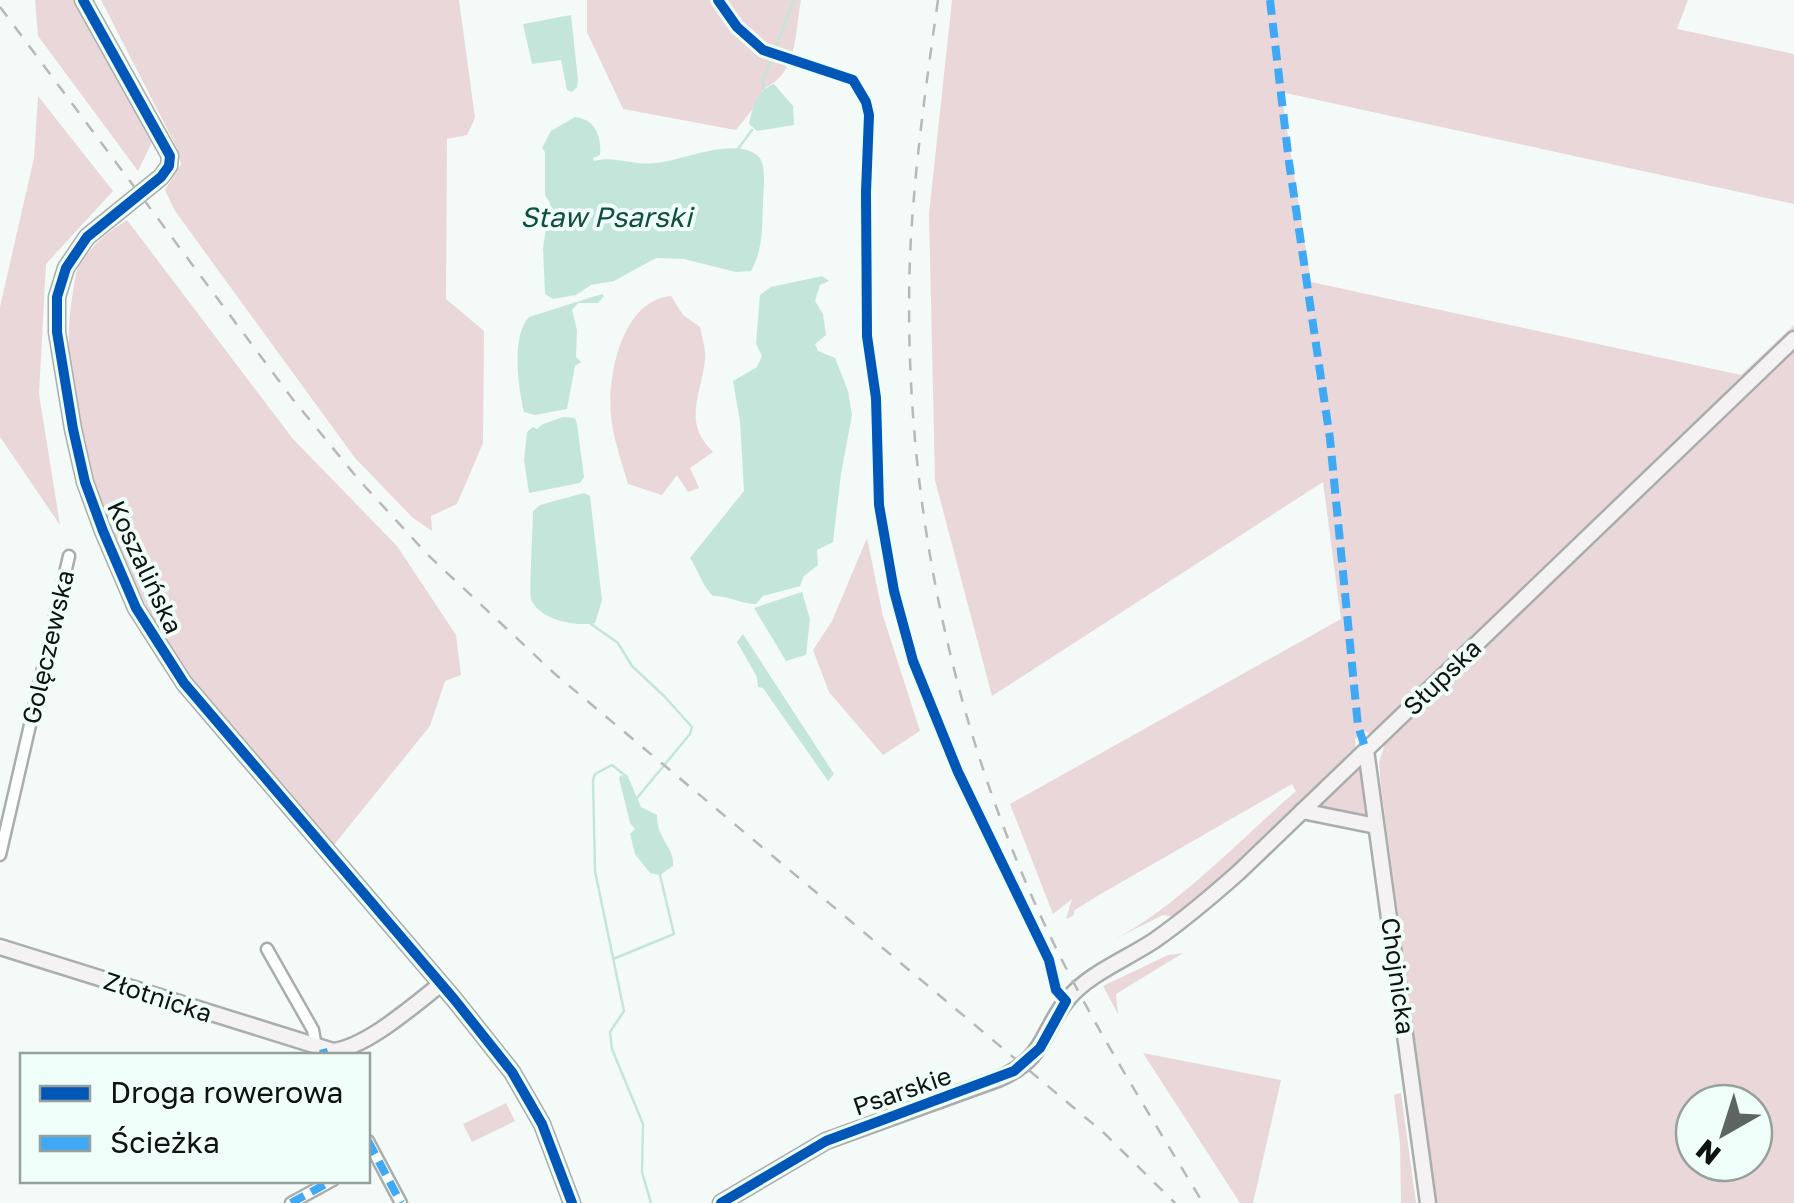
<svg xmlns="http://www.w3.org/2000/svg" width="1794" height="1203" viewBox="0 0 1794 1203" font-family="'Golos Text',sans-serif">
<rect width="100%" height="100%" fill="#f4faf8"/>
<path fill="#ead7d9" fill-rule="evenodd" d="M35,0h39l80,138 -16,33 -100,-135z
M101,0h358l16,118 -8,17 -20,4 -1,160 38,32 -1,112 -26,61 -26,12 1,15 -19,-13 -58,-60 -180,-247 -10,-21 16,-26 -4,-16z
M587,0h214c-6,30 -3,75 -37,88l-12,22 -16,20 -113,-21 -36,-77z
M952,0h736l-11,29 117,25v150l-513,-112 30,190 430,93 53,-50v878h-357l-56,-416 -2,-25 5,-15 -18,-16 -11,8 1,15 -136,130 -44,33 -13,-2 -48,24c62,-32 127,-101 181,-148l-4,-7 -193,111 -24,15 -2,6 -7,3 6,-20 -19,15 -43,-110 331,-185 -18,-137 -331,214 -57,-216 -6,-266zM1694,1103h60v60h-60z
M38,96l75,95 -67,73 -7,130 21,131 -60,-88v-130l34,-149z
M127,220l166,219 104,107 59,89 5,40 -16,6 -15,45 -97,120c-53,-63 -116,-124 -160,-194 -58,-92 -119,-244 -101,-354 2,-9 2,-21 6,-30 10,-20 30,-36 49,-48z
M671,296l12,19 17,12c2,10 6,22 5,33 -4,36 -23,62 8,92l-23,16 9,20 -11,4 -11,-17 -15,20 -34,-11c-6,-22 -15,-45 -17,-68 -4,-40 11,-116 60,-120z
M867,538l16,78 37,115 -37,24 -54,-63 -16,-42 19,-29z
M1356,768l8,7 3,44 -48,-10 -1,-4z
M1183,953l-67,41 2,20 -15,-28 65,-31z
M1143,1053l138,27 -28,123h-13z
M1401,1093l15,110h-15l-1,-60 -6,-48z
M506,1103l9,18 -43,21 -9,-18z"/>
<path fill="#c4e6da" d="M571,15l7,65 -1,7 -5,5 -5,-2 -6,-30 -29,4 -9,-40z
M774,84l19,22 1,19 -37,6 -8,-7c4,-18 7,-33 25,-40z
M575,117c20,2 27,19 25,38l-7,3 1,3c21,-6 40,5 61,2 27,-2 82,-28 104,-6 8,9 4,35 4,46 -1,25 0,47 -12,68l-15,1 -52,-13 -28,-1 -42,23 -23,4 -15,10 -23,4 -8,-5 -2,-46 7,-45 -5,-8v-43l-3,-4 9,-17z
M822,276l7,5 -9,4 -5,16 8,13 3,21 -11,9 3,7 17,7 13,33 4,24 -11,59 -8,68 -16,8 1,15 -14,11 -4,10 -37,10 -7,8c-15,0 -26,-8 -43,-8 -10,-9 -15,-26 -23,-38l54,-67 -4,-70 -7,-40 24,-14 5,-11 -6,-12 4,-49 11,-8z
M602,294l2,2 -6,7h-20l-6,7 5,20 -1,27 5,5 -6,4 -8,43 -32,6 -11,-3c-6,-25 -13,-76 5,-95z
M563,417l12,1 2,6 7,53 -4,6 -51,10 -5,-33 3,-28 6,-5 4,2 6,-5z
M584,493l6,3 12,104 -7,23c-19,4 -56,-3 -64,-24 -2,-5 2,-75 2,-88l7,-6z
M802,592l8,27 -4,36 -20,6 -32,-53z
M743,634l91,140 -6,7 -65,-93 -5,-1 -1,-10 -20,-35z
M621,775l8,4 12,28 16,8c0,26 18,32 16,51l-13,9 -10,-2 -15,-19 -5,-20 5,-5 -5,-6 -11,-45z"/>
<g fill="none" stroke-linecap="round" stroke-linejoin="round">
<path stroke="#c4e6da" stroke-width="2.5" d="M774,52l20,-52
M764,89l-1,-9 8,-20
M738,149l14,-19
M591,624l27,19 14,23 32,30 28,31 -2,7 -53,64
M627,777l-15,-12 -17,9 -2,6 2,91 29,140 -14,21 2,17 31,75 -1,48 9,31
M613,959l61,-25 -14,-59"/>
<g stroke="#a9aeac" stroke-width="15">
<path id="street" d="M0,855l69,-299
M267,949l46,81 3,17
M368,1141l33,62
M291,1203l42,-23"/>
</g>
<g stroke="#a9aeac" stroke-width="19">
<path id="secondary" d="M83,0l87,156 -1,10 -8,11 -74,60 -21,31 -9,29v35l16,97 12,53 18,49 33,77 48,75 270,316 58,73 30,52 30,79
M1366,750l62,453
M1302,811l74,15
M0,947l333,104c34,-4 81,-46 108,-67
M721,1203l105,-62 172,-62c48,-21 42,-45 69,-79 22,-27 60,-41 88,-60 30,-21 57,-44 84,-68l555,-533"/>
</g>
<use href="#street" stroke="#fdfefe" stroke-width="10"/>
<use href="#secondary" stroke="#f4f2f2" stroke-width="14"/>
<path stroke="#b7b8b7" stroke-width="2.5" stroke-dasharray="12 12" stroke-linecap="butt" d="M938,0c-12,85 -24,170 -28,256 -8,228 37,456 132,663 46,99 105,191 161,284
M0,7l291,390 68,83 69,75 127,119 549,459 71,70"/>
<path stroke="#3fa9f5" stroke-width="8" stroke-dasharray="15 8" stroke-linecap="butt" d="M1270,0l19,162 41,277 28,287 8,24
M323,1049l2,7
M368,1141l33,62
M291,1203l42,-23"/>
<g stroke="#f0fef9" stroke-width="16">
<path id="cycleway" d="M83,0l87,156 -1,10 -8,11 -74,60 -21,31 -9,29v35l16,97 12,53 18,49 33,77 48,75 270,316 58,73 30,52 30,79
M718,0l19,27 26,23 90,30 13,22 3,13 -3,77 1,144 9,62 3,107 15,86 19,70 45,111 91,188 7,30 10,11 -26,47 -26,23 -188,70 -105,62"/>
</g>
<use href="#cycleway" stroke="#0057b8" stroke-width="10"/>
</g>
<g text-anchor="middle" stroke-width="8" stroke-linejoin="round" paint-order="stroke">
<g font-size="25" fill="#0e1311" stroke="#f0fef9">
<text transform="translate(145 567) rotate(65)" y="9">Koszalińska</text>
<text transform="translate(48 647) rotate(-77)" y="9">Golęczewska</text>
<text transform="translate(1442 677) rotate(-44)" y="9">Słupska</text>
<text transform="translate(1398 976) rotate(82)" y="9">Chojnicka</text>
<text transform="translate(158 997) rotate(18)" y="9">Złotnicka</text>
<text transform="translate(902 1091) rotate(-19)" y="9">Psarskie</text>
</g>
<g font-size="28" font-style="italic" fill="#124e3e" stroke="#f0fef9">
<text x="606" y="227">Staw Psarski</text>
</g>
</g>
<rect x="20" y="1053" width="350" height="130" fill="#f0fef9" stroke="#96a09c" stroke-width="2.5"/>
<rect x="40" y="1086" width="50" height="15" fill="#0057b8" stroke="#96a09c" stroke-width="2.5"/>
<text x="110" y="1103" font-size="30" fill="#0e1311">Droga rowerowa</text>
<rect x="40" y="1136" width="50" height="15" fill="#3fa9f5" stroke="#96a09c" stroke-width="2.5"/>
<text x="110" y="1153" font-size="30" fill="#0e1311">Ścieżka</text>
<g transform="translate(1724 1133) rotate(219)"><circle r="48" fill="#f0fef9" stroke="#96a09c" stroke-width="2.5"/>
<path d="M0-8L18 38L0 25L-18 38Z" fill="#5e6462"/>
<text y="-15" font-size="28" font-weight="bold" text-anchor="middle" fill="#0e1311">N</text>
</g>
</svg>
